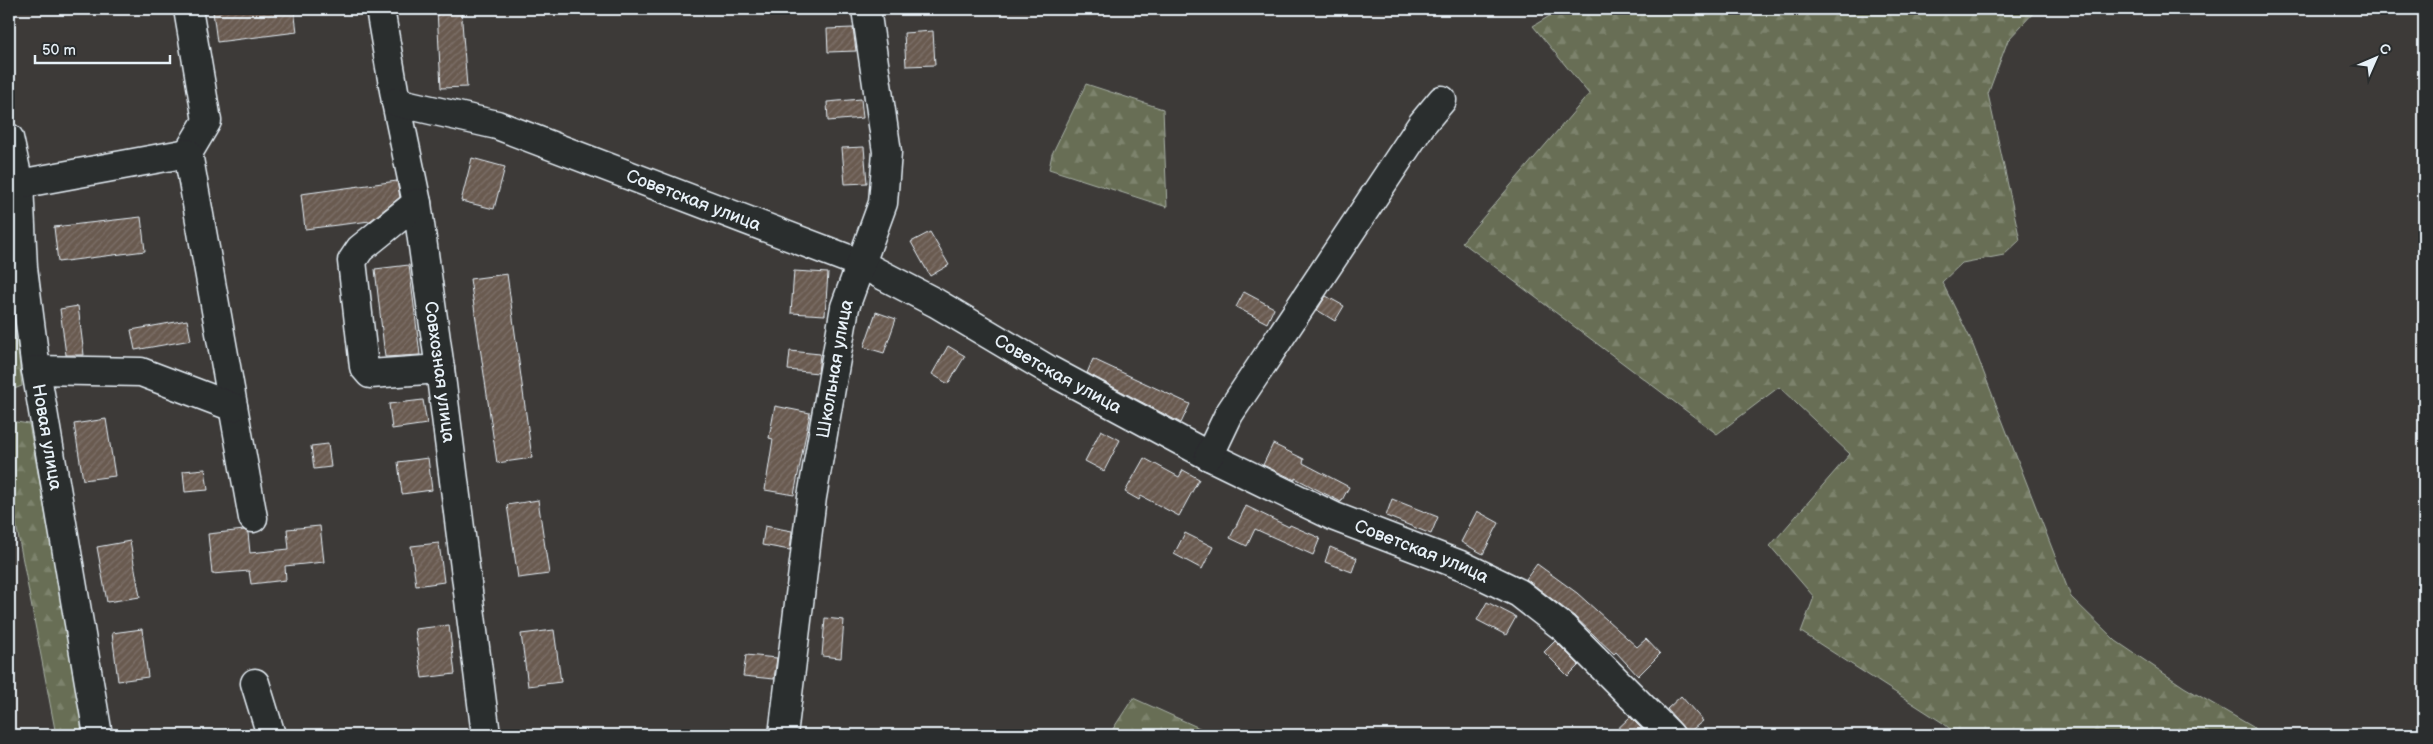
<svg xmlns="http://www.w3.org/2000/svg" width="2433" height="744" viewBox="0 0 2433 744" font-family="'Balsamiq Sans',sans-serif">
<defs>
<pattern id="forest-firs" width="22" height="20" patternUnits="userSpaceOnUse" patternTransform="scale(1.25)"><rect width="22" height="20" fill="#676e54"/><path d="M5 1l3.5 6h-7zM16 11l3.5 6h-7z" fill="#7d836d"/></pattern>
<pattern id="building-hatch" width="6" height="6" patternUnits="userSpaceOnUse" patternTransform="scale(1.25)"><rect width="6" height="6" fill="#695a50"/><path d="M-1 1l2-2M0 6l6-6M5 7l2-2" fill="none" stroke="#7e726a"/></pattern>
</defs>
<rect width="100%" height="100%" fill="#3d3a38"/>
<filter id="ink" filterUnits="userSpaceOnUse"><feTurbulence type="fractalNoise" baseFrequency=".02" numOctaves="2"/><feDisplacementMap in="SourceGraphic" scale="10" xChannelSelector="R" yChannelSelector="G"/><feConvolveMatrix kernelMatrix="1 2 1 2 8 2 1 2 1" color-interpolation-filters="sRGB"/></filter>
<g filter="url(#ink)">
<path fill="url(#forest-firs)" stroke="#a8b0a6" d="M1561,9h476l-29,31 -20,54 32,146 -16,15 -42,8 -20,19 29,58 100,257 45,44 68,46 69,40 7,8h-303l-14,-12 -142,-91 13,-35 -44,-51 80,-92 -71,-67 -62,47 -255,-192 127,-148 -56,-68z
M1086,84l77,25 4,98 -118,-38 3,-15z
M9,272l13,114 -13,5z
M10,421l19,3 57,311h-30l-47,-248z
M1133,698l82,37h-106z"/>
<path fill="url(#building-hatch)" stroke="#e8f1f8" d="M222,9h72l3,23 -80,10 -4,-30 9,-1z
M437,9h24l6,78 -26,1z
M853,28l3,23 -28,1 -1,-23z
M933,31l2,34 -29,1 -2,-33z
M861,99l2,19 -35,3 -1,-19z
M864,147l3,36 -22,1 -3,-36z
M472,158l33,9 -11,42 -33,-8z
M397,181l3,16 -30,24 -65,8 -4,-35z
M141,217l4,34 -87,11 -4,-35z
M930,232l19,33 -19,11 -19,-34z
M409,265l11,90 -35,2 -10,-88z
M794,271l34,2 -3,42 -34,-2z
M507,274l25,184 -35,5 -27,-184z
M1244,292l30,16 -7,15 -31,-16z
M1326,296l18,10 -9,15 -18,-11z
M78,306l6,49h-18l-6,-46z
M876,312l20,7 -12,34 -20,-6z
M187,320l4,20 -56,10 -4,-20z
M948,346l17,10 -17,28 -16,-10z
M790,351l30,3 -2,19 -30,-3z
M1093,359l97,45 -9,19 -94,-50z
M423,400l4,24 -35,5 -3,-25z
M775,406l35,7 -16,82 -29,-5 8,-51 -4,-1z
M106,419l9,57 -32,4 -9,-56z
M1101,430l19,10 -16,31 -19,-10z
M328,444l3,23 -17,2 -3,-23z
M1273,444l31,15 -1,4 46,24 -8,15 -46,-24v2l-32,-15z
M428,458l4,32 -30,4 -4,-32z
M1144,458l35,19 4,-7 16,9 -20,37 -38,-20 -2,4 -14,-8z
M205,469l3,21 -23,2 -2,-21z
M1392,499l46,18 -7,17 -45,-18z
M538,500l11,74 -31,4 -11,-73z
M1246,506l43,21 1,-2 30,13 -7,17 -58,-26 -8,17 -17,-8z
M1477,511l22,12 -16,31 -22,-12z
M320,526l4,36 -39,4 1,14 -35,4 -2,-13 -37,3 -4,-40 36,-4 4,3 2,20 39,-4 -2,-20z
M765,526l27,5 -2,19 -28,-5z
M1185,533l28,14 -11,22 -28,-15z
M130,541l10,56 -33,5 -10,-55z
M439,543l5,39 -28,4 -5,-40z
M1330,547l27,11 -5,14 -27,-10z
M1537,564l40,29 60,54 9,-8 14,15 -22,22 -22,-24 -2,2 -40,-38 -48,-37z
M1487,602l29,15 -10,18 -29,-15z
M825,618l19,2 -3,38 -19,-2z
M449,625l6,49 -33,4 -7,-49z
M142,629l6,48 -30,4 -6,-48z
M554,630l7,52 -33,4 -7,-52z
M1555,641l24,24 -11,11 -24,-24z
M746,655l31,3 -3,21 -31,-3z
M1681,696l22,25 -15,12 -21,-24z
M1630,717l18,18h-37z"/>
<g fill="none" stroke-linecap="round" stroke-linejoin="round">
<g stroke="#e8f1f8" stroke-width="31">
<g id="minor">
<path id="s1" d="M380,9l16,93 21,101 23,166 46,366"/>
<path id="s2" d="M396,102l101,23 362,138 77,40 113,67 160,86 126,61 128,49 56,27 45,35 106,107"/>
<path id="s3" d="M9,138l10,46 4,84 13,102 62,365"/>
<path d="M188,153l19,-32 -19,-112"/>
<path d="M19,184l169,-31 65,365"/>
<path d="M417,203l-57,46 -8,12 12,106 6,7 70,-5"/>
<path d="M36,370l105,2 92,35"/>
<path d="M1209,456l20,-42 193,-290 20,-24"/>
<path d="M255,683l16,52"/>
<path id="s4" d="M783,735l29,-238 33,-190 38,-104 4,-51 -21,-143"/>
</g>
</g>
<use href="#minor" stroke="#2a2d2e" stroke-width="28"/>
</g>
</g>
<g text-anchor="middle" stroke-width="5" stroke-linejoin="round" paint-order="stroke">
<g font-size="18" fill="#e8f1f8" stroke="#2a2d2e">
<text dy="6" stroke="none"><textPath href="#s2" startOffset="314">Советская улица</textPath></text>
<text dy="6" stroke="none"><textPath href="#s4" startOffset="370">Школьная улица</textPath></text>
<text dy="6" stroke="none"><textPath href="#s1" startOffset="368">Совхозная улица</textPath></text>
<text dy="6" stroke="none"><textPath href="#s2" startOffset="719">Советская улица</textPath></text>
<text dy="6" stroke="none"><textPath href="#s3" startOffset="302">Новая улица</textPath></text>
<text dy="6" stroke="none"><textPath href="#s2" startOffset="1124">Советская улица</textPath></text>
</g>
</g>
<rect width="2433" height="744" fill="none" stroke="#2a2d2e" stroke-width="30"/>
<rect x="15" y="15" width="2403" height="714" fill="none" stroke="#e8f1f8" stroke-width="2" filter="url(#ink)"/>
<g transform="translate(2376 58) rotate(45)" stroke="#2a2d2e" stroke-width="4" paint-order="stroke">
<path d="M0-4L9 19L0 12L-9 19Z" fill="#e8f1f8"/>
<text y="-8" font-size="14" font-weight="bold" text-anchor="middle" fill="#e8f1f8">С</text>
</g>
<path d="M35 55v8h135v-8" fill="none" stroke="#e8f1f8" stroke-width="2.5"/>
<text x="42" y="55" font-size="15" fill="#e8f1f8" stroke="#2a2d2e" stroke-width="4" paint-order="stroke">50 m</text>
</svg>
